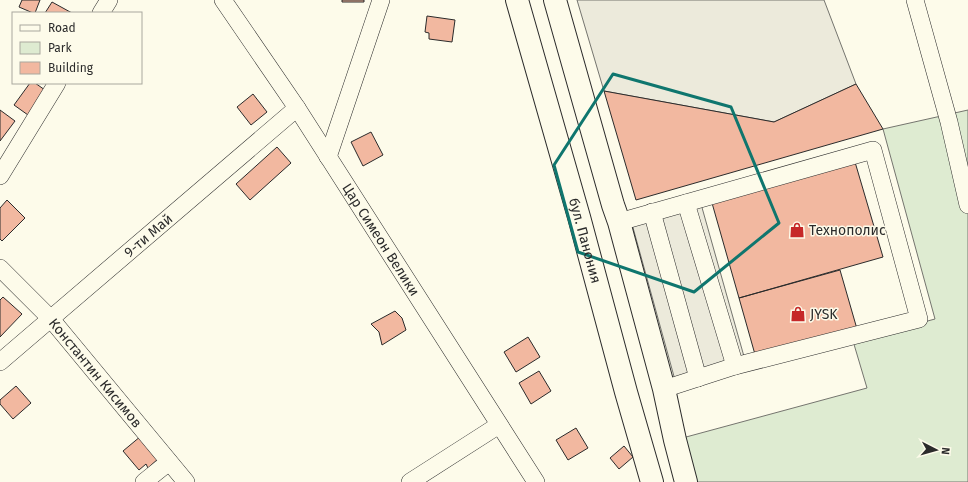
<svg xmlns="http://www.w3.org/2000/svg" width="968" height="482" viewBox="0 0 968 482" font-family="'Fira Sans',sans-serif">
<rect width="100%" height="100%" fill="#fdfbea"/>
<path fill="#deebd1" stroke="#74746e" d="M968,110v372h-282l-11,-42 192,-52 -14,-47 82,-22 -52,-190z"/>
<path fill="#eceadb" stroke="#74746e" d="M577,0h247l32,84 -82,38 -170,-31z
M701,204l44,156 -70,20 -43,-156z"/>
<path fill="#f2b8a0" stroke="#2b2b2b" d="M22,0h18l-5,13h-2l-14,-6z
M342,0h22v2h-22z
M52,2l20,11h-27z
M427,16l28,4 -3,22 -23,-3v-6l-4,-1z
M30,83h5l10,7 -17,25 -14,-10z
M856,84l27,45 -247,71 -32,-109 170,31z
M253,94l14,18 -16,13 -14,-18z
M0,110l15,11 -15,20z
M371,132l12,23 -20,11 -12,-24z
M277,147l14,16 -41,37 -14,-16z
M855,162l28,95 -144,41 -27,-95z
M7,200l18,18 -23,23 -2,-2v-31z
M840,270l17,59 -101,29 -17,-60z
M3,297l19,17 -22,23v-37z
M395,311l7,7 4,12 -24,15 -3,-13 -8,-8z
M528,337l12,20 -24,15 -12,-20z
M539,371l12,20 -20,13 -12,-21z
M16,386l15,17 -18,16 -13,-15v-4z
M576,428l12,20 -20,12 -12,-20z
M141,436l18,22 -11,10 -2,-4 -7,6 -16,-19z
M624,446l9,11 -14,12 -9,-11z"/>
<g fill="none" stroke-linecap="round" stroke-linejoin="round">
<g stroke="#2b2b2b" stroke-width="18">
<g id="minor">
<path id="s1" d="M223,0l74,108 239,374"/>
<path d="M915,0l34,122 19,83"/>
<path d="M101,13l8,-13"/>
<path d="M328,157l53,-157"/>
<path d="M0,176l57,-93"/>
<path d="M686,203l49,163"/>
<path d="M652,212l46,166"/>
<path d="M619,222l254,-72 46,169 -184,47 -71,23"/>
<path id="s2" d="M0,268l51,51 135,163"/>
<path id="s3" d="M0,362l297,-254"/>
<path d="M144,482l25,-20"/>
<path d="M410,482l89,-57"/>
</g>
</g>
<g stroke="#2b2b2b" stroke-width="24">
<g id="major">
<path id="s4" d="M517,0l62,217 47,175 26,90"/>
<path d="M555,0l58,205 6,17 45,167 11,51 11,42"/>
</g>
</g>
<use href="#minor" stroke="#fdfbea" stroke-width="17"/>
<use href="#major" stroke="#fdfbea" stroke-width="22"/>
</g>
<path fill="none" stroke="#0f766e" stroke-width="3" stroke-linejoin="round" d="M613,74l118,33 48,116 -85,69 -116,-40 -24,-87z"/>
<defs>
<g id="shop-bare" transform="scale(1.2)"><path d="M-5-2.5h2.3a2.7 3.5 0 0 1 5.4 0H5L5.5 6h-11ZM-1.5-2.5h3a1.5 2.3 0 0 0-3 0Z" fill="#c62828" stroke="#fdfbea" stroke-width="2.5" paint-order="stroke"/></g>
</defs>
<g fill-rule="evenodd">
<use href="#shop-bare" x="797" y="230"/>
<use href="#shop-bare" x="798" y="314"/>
</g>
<g text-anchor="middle" stroke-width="3" stroke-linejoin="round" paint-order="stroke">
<g font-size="14" fill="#2b2b2b" stroke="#fdfbea" text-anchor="start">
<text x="809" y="235">Технополис</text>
<text x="810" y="319">JYSK</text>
</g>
<g font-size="14" fill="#2b2b2b" stroke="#fdfbea">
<text dy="5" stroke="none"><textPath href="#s3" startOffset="195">9-ти Май</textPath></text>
<text dy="5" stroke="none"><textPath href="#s1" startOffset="287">Цар Симеон Велики</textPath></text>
<text dy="5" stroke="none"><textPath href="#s4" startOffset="250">бул. Панония</textPath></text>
<text dy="5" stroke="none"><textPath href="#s2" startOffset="142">Константин Кисимов</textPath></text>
</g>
</g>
<rect x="12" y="12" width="130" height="72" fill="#fdfbea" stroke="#a9a89e"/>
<rect x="20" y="25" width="20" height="6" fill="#fdfbea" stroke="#a9a89e"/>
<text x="48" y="32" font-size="12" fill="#2b2b2b">Road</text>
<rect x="20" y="42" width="20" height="12" fill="#deebd1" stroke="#a9a89e"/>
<text x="48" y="52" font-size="12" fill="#2b2b2b">Park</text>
<rect x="20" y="62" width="20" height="12" fill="#f2b8a0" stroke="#a9a89e"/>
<text x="48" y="72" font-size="12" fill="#2b2b2b">Building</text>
<g transform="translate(936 450) rotate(96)" stroke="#fdfbea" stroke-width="3" paint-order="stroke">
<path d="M0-3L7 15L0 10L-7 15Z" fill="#2b2b2b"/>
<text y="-6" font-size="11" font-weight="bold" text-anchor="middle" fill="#2b2b2b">N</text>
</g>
</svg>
